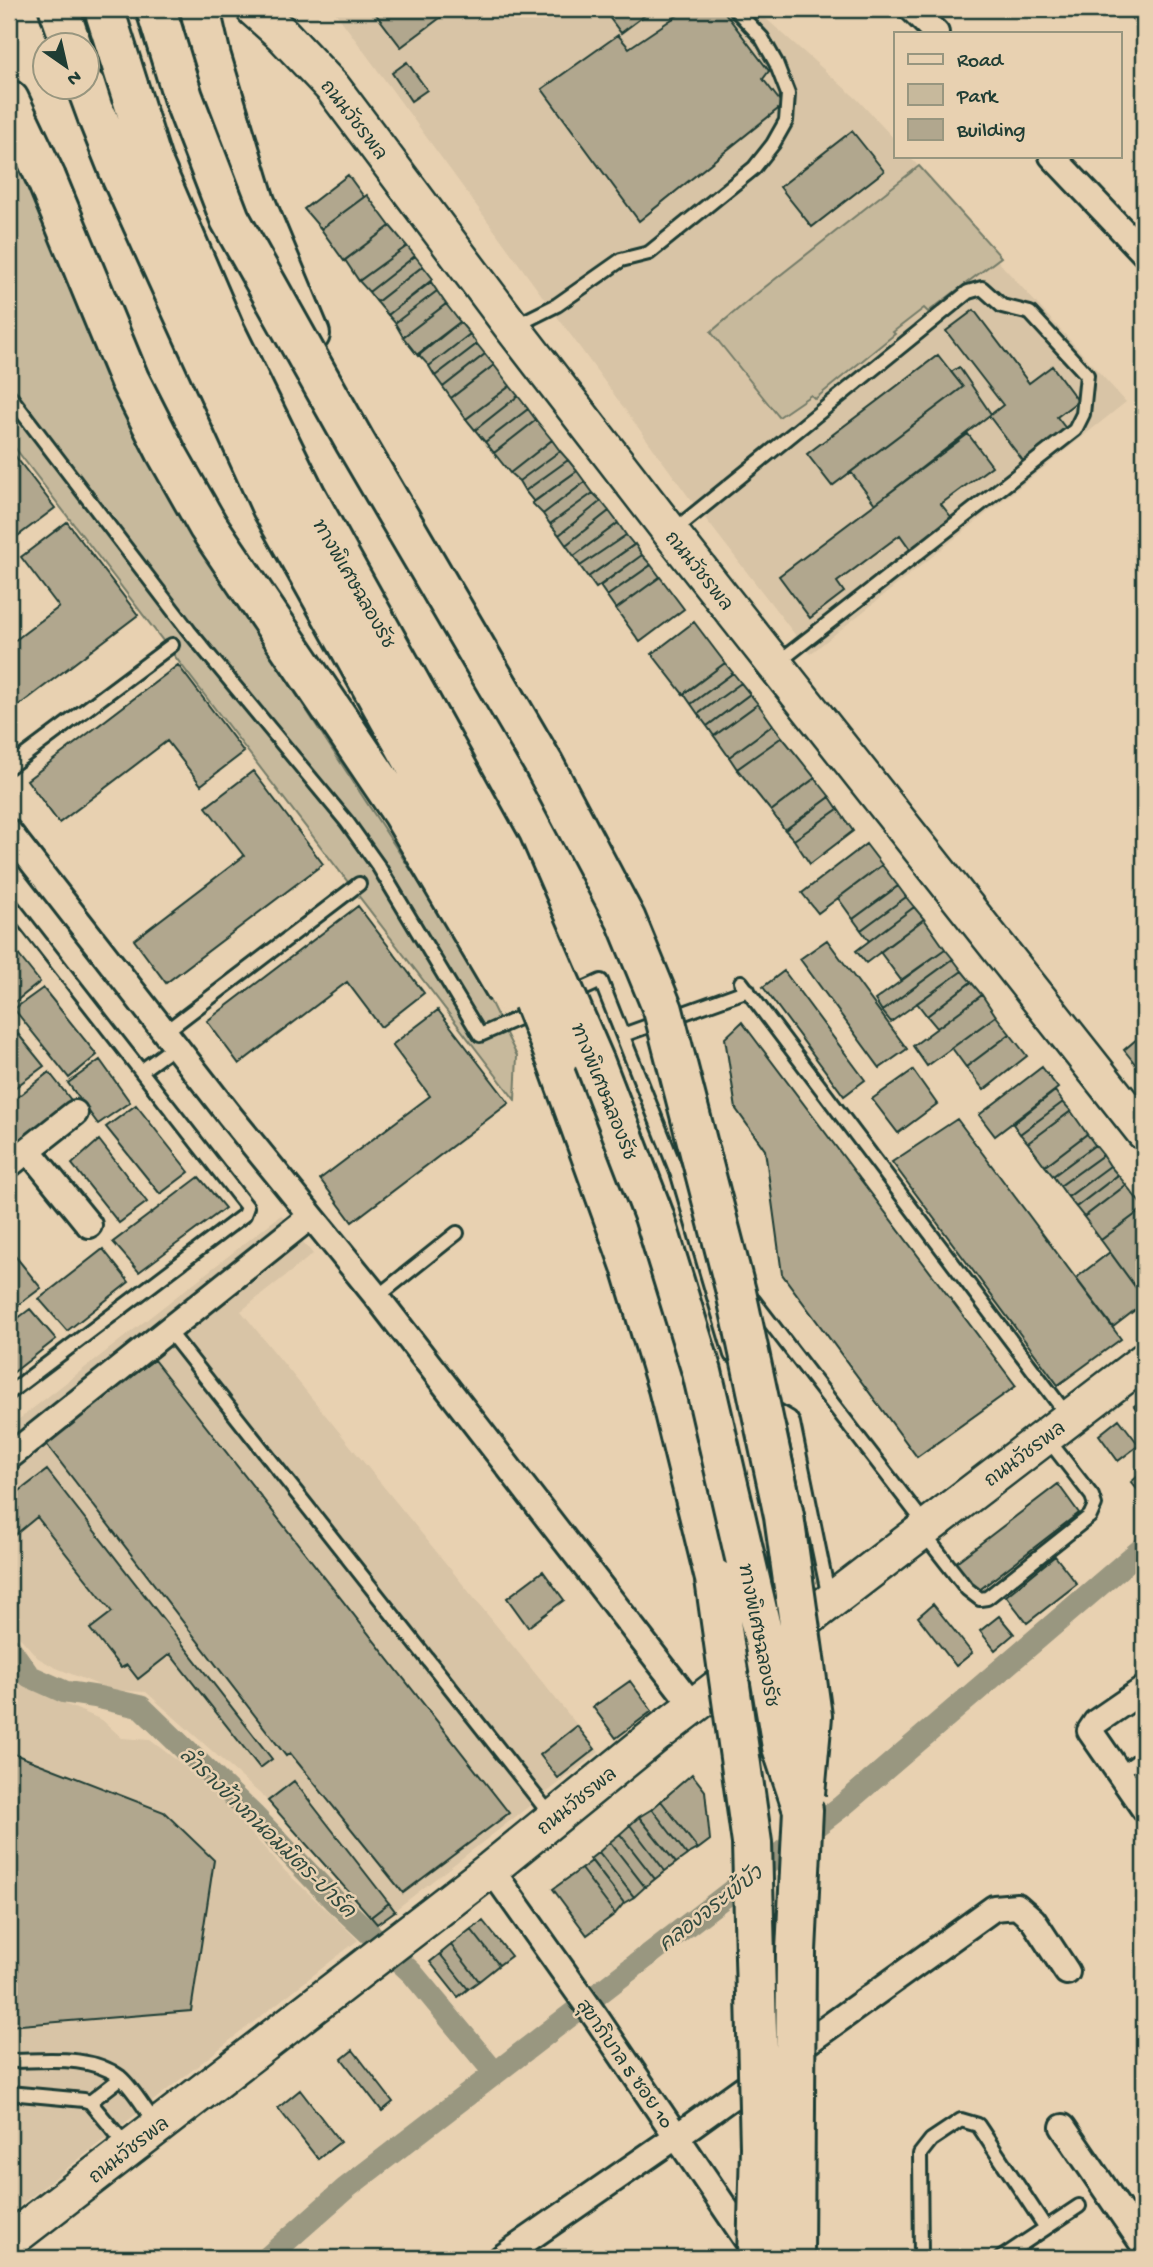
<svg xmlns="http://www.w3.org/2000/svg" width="1153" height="2267" viewBox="0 0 1153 2267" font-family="'Gochi Hand','Playpen Sans Thai',sans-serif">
<rect width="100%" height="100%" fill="#e8d1b1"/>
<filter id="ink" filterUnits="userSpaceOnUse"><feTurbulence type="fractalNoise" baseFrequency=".0143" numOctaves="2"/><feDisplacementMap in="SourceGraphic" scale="14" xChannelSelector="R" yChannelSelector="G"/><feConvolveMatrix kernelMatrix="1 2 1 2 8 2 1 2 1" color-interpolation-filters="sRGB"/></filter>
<g filter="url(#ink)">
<path fill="#d8c4a6" d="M333,9h422l102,90 39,42v15h13l92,101 -4,3 129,142 -316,252 -122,-158z
M281,1215l32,39 -72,57 358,441 -222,172 -109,-123 -122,-109 -35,-2 -57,-23 -16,-9 -29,-33v-198z
M9,1671l7,12 86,37 20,18 28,2 29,22 45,41 61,68 73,69 -349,274z"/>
<path fill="#c7b99c" stroke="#737b68" stroke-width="2" d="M9,131l46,119 73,171 74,129 270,414 45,92 -2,44 -506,-660z
M919,166l82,91 -73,55 -4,-4 -31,24 2,2 -80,65 -4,-4 -32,22 -68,-85 39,-33z"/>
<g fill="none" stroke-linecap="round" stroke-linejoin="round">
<path stroke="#999780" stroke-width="23" d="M9,1647l20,29 36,16 32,5 44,10 112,108 81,85 78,73 83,100
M267,2258l78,-69 497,-383 302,-259"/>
</g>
<path fill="#b1a78e" stroke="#1f3d34" stroke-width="2" d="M372,9h80l-51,38z
M603,9h50l-32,24z
M687,9h35l47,62 -6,8 20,26 -144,116 -97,-132 76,-54 11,13z
M407,62l20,28 -16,11 -19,-28z
M852,131l32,40 -72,56 -32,-40z
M348,175l16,22 -43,32 -17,-20z
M367,195l23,31 -46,35 -23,-32z
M390,226l17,20 -48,35 -14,-21z
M407,246l8,10 -46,36 -10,-11z
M415,256l8,10 -46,36 -8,-10z
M423,266l10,13 -45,36 -11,-13z
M431,282l6,9 -42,32 -7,-8z
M437,291l9,13 -43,33 -8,-14z
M446,304l14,18 -42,34 -15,-19z
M974,310l55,73 23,-17 26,35 -21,16 10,13 -43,32 -35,-46 14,-11 -57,-74z
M460,322l10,12 -41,32 -11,-12z
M470,334l7,10 -42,32 -6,-10z
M477,344l8,10 -42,33 -8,-11z
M485,354l9,11 -43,33 -8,-11z
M938,355l25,32 -131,99 -25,-32z
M494,365l16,21 -44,33 -15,-21z
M959,367l32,47 -116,90 -24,-32 112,-85 -12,-15z
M510,386l8,10 -43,34 -9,-11z
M518,396l10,13 -43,33 -10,-12z
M528,409l8,11 -42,33 -9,-11z
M536,420l16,20 -42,33 -16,-20z
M968,434l24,32 -51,38 11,14 -42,31 -10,-14 -63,47 7,10 -34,26 -31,-42z
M552,440l8,11 -41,30 -9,-8z
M9,448l46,60 -44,33 -2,-3z
M560,451l8,9 -43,31 -6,-10z
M568,460l9,11 -43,31 -9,-11z
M577,471l8,11 -42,32 -11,-11z
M585,482l8,11 -43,31 -7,-10z
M593,493l8,8 -42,34 -9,-11z
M601,501l8,10 -43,34 -7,-10z
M609,511l9,12 -44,33 -8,-11z
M67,522l71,93 -129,98v-68l50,-38 -38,-50z
M618,523l8,12 -46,31 -6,-10z
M626,535l8,10 -46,32 -8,-11z
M635,544l7,11 -46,33 -8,-11z
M642,555l9,10 -44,31 -7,-10z
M651,565l9,12 -44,32 -9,-13z
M660,577l24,32 -44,33 -24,-33z
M694,622l31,41 -42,31 -31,-40z
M725,663l8,10 -42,31 -7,-10z
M178,665l66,87 -43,33 -34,-44 -108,82 -32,-43z
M733,673l8,10 -43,31 -7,-10z
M741,683l9,11 -43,32 -9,-12z
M750,694l8,10 -44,32 -7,-10z
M758,704l15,21 -44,32 -15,-21z
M773,725l9,12 -45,32 -8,-12z
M782,737l33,41 -44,33 -34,-42z
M253,771l70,93 -157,119 -32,-43 110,-84 -38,-49z
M815,778l15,19 -45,33 -14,-19z
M830,797l8,12 -44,31 -9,-10z
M838,809l15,22 -43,33 -16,-24z
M866,844l16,21 -64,48 -16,-20z
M882,865l16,21 -45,33 -15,-21z
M898,886l8,11 -45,33 -8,-11z
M906,897l8,10 -45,34 -8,-11z
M358,906l66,87 -43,34 -34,-45 -108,82 -32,-43z
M914,907l10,12 -58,44 -10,-12z
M924,919l21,30 -44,31 -21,-28z
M827,940l80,109 -27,19 -80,-109z
M9,943l31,39 -29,23 -2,-3z
M945,949l8,10 -71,52 -7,-11z
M953,959l9,12 -71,51 -9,-11z
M784,971l81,109 -21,16 -81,-109z
M962,971l9,11 -44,34 -10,-13z
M971,982l11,13 -45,33 -10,-12z
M43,988l54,67 -28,23 -55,-69z
M982,995l14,21 -69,50 -14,-20z
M438,1010l71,93 -157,119 -32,-43 110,-83 -38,-51z
M996,1016l14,18 -44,33 -14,-19z
M742,1022l274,364 -99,71 -135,-183 -17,-124 -29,-41 -11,-71z
M1144,1033v42l-20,-25z
M18,1034l26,32 -35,26v-50z
M1010,1034l17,22 -43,34 -18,-23z
M100,1060l30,42 -32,22 -30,-41z
M1042,1067l16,21 -63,48 -16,-21z
M913,1070l24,34 -39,29 -26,-34z
M49,1072l22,28 -62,49v-45z
M1055,1091l8,11 -43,32 -7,-10z
M1063,1102l8,9 -43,32 -8,-9z
M136,1105l53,67 -29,22 -54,-67z
M1071,1111l16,23 -42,32 -17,-23z
M957,1119l164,220 -63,46 -166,-223z
M1087,1134l8,11 -42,31 -8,-10z
M99,1140l48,62 -28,21 -47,-59z
M1095,1145l8,10 -43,31 -7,-10z
M1103,1155l7,11 -42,31 -8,-11z
M1110,1166l8,9 -42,32 -8,-10z
M1118,1175l8,10 -42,32 -8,-10z
M199,1177l26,31 -86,64 -26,-30z
M1126,1185l18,23 -43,32 -17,-23z
M1144,1208v91l-43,-59z
M103,1249l26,33 -62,49 -28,-32z
M1110,1252l34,47v4l-31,24 -37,-49z
M16,1257l25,31 -32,24v-49z
M30,1309l26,30 -47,37v-51z
M154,1360l355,453 -106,80 -113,-140 -4,3 -242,-315z
M1144,1399v23l-10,-16z
M1119,1419l20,26 -21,16 -19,-26z
M47,1470l225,289 -12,9 -90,-114 -32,25 -11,-14 -6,3 -31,-39 22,-17 -75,-95 -28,23v-41z
M1144,1471v26l-13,-15z
M1058,1484l21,29 -101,78 -23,-28z
M1055,1556l22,28 -50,39 -21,-27z
M543,1571l21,29 -36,27 -21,-29z
M933,1604l39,49 -16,13 -38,-49z
M999,1616l15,18 -19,16 -15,-19z
M630,1681l22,30 -36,27 -23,-31z
M577,1726l18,23 -37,29 -18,-23z
M9,1752l155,60 50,48 -23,151 -182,15z
M692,1774l13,17 5,49 -12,9 -37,-48z
M294,1781l101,130 -18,13 -109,-123z
M661,1801l37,48 -11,6 -35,-46z
M652,1809l35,46 -11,8 -37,-46z
M639,1817l37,46 -11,8 -35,-46z
M630,1825l35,46 -10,8 -35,-45z
M620,1834l35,45 -10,8 -35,-45z
M610,1842l35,45 -11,10 -35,-45z
M599,1852l35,45 -10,6 -34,-44z
M592,1861l32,42 -9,11 -34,-45z
M581,1869l34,45 -28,21 -34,-46z
M389,1903l6,8 -18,13 -6,-7z
M483,1921l28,35 -12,9 -28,-36z
M471,1929l28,36 -20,16 -28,-36z
M451,1945l28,36 -11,8 -28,-35z
M440,1954l28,35 -10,8 -28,-35z
M353,2050l40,52 -11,9 -40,-52z
M300,2090l40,52 -22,17 -40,-51z"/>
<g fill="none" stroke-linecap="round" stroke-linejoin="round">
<g stroke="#1f3d34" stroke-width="18">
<path id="lane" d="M515,326l42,-21 64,-45 28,-7 105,-85 19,-24 13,-23 2,-27 -12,-31 -14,-25 -27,-29
M9,395l180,236 158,191 32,45 101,168 55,-24
M672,532l296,-240 14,-4 20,18 28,7 57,62 -4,39 -8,16 -299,234
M9,767l163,-122
M9,902l238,305 -3,8 -235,178
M741,982l326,433
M570,995l31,-14 77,194 53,180
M165,1032l194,-148
M623,1035l125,-45
M141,1071l34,-25
M377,1297l80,-64
M753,1300l172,224
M168,1330l385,488
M768,1405l22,13 3,5 36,175
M924,1534l43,55 13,10 7,-1 103,-82 5,-11 -3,-9 -46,-59
M1119,1774l25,-18
M9,2061c35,0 81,-7 111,16 14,12 25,33 37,48
M9,2093l75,7 6,2 37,44
M90,2102l31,-24
M921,2258l-1,-104 11,-14 30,-20 17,5 68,103
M1001,2258l78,-52"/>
</g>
<g stroke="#1f3d34" stroke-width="30">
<path id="street" d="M912,9l24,24
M1142,9l2,2
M1052,156l92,97
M9,832l221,284 147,181 316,409
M28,1150l61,75
M9,1165l66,-52
M9,1457l302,-241
M1144,1689l-48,33 -6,9 54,78
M491,1869l106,150 160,236
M1063,2127l81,119
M501,2258l176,-122 317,-228 23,-2 16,14 34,52"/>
</g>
<g stroke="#1f3d34" stroke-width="40">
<path id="secondary" d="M254,9l29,26 50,53 179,239 159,206 473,599
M9,2241l482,-372 166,-135 487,-373"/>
</g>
<g stroke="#1f3d34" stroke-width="44">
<path id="highway" d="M59,9l13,37
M200,9l11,48 44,145 55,132
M87,88l11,30
M9,100l37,78
M557,1061l74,205 37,122 47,191"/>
</g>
<use href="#lane" stroke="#e8d1b1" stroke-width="12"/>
<use href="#street" stroke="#e8d1b1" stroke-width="24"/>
<use href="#secondary" stroke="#e8d1b1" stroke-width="35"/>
<use href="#highway" stroke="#e8d1b1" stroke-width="38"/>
<g stroke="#1f3d34" stroke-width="44" stroke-linecap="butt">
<path id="highway-bridge" d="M104,9l48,152 73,170 81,165 196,353 93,214 59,153 48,156 62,268 18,107 21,63 -7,141 -2,307
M156,9l27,88 47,122 125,223 188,321 83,157 37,90 73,282 48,224 28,200 -7,78
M98,118l24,60 149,328 203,364 46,97 37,94
M46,178l83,201 37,73 42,74 194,287 105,178
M715,1579l37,264 8,304 -3,111"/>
</g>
<use href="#highway-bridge" stroke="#e8d1b1" stroke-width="38"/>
</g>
</g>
<g text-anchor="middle" stroke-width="5" stroke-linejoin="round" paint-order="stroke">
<g font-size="19" fill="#1f3d34" stroke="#e8d1b1">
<text transform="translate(355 119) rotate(52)" y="7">ถนนวัชรพล</text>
<text transform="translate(700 570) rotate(51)" y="7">ถนนวัชรพล</text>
<text transform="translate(355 583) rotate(60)" y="7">ทางพิเศษฉลองรัช</text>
<text transform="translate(605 1091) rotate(68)" y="7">ทางพิเศษฉลองรัช</text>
<text transform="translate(1024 1453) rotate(-37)" y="7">ถนนวัชรพล</text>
<text transform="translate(760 1635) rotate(79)" y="7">ทางพิเศษฉลองรัช</text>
<text transform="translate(576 1800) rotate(-39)" y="7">ถนนวัชรพล</text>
<text transform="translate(626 2063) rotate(55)" y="7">สุขาภิบาล 5 ซอย 10</text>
<text transform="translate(128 2149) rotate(-38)" y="7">ถนนวัชรพล</text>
</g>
<g font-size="21" font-style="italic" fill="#314a3f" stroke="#e8d1b1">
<text transform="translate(268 1832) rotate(44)" y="7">ลำรางข้างถนอมมิตร-ปาร์ค</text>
<text transform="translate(710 1908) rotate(-38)" y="7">คลองจระเข้บัว</text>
</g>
</g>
<rect width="1153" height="2267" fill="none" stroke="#e8d1b1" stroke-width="35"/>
<rect x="18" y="18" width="1118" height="2232" fill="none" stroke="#1f3d34" stroke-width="2.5" filter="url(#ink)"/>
<rect x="894" y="32" width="228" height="126" fill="#e8d1b1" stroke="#98967f" stroke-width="2"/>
<rect x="908" y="54" width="35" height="10" fill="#e8d1b1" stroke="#98967f" stroke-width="2"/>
<text x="957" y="66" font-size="21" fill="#1f3d34">Road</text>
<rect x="908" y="84" width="35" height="21" fill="#c7b99c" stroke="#98967f" stroke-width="2"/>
<text x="957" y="102" font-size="21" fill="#1f3d34">Park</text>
<rect x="908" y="119" width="35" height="21" fill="#b1a78e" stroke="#98967f" stroke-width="2"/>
<text x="957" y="136" font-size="21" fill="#1f3d34">Building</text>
<g transform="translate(66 66) rotate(146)"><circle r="33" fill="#e8d1b1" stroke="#98967f" stroke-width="2"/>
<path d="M0-5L12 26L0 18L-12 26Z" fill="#1f3d34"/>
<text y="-10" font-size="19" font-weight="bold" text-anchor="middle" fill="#1f3d34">N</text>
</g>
</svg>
